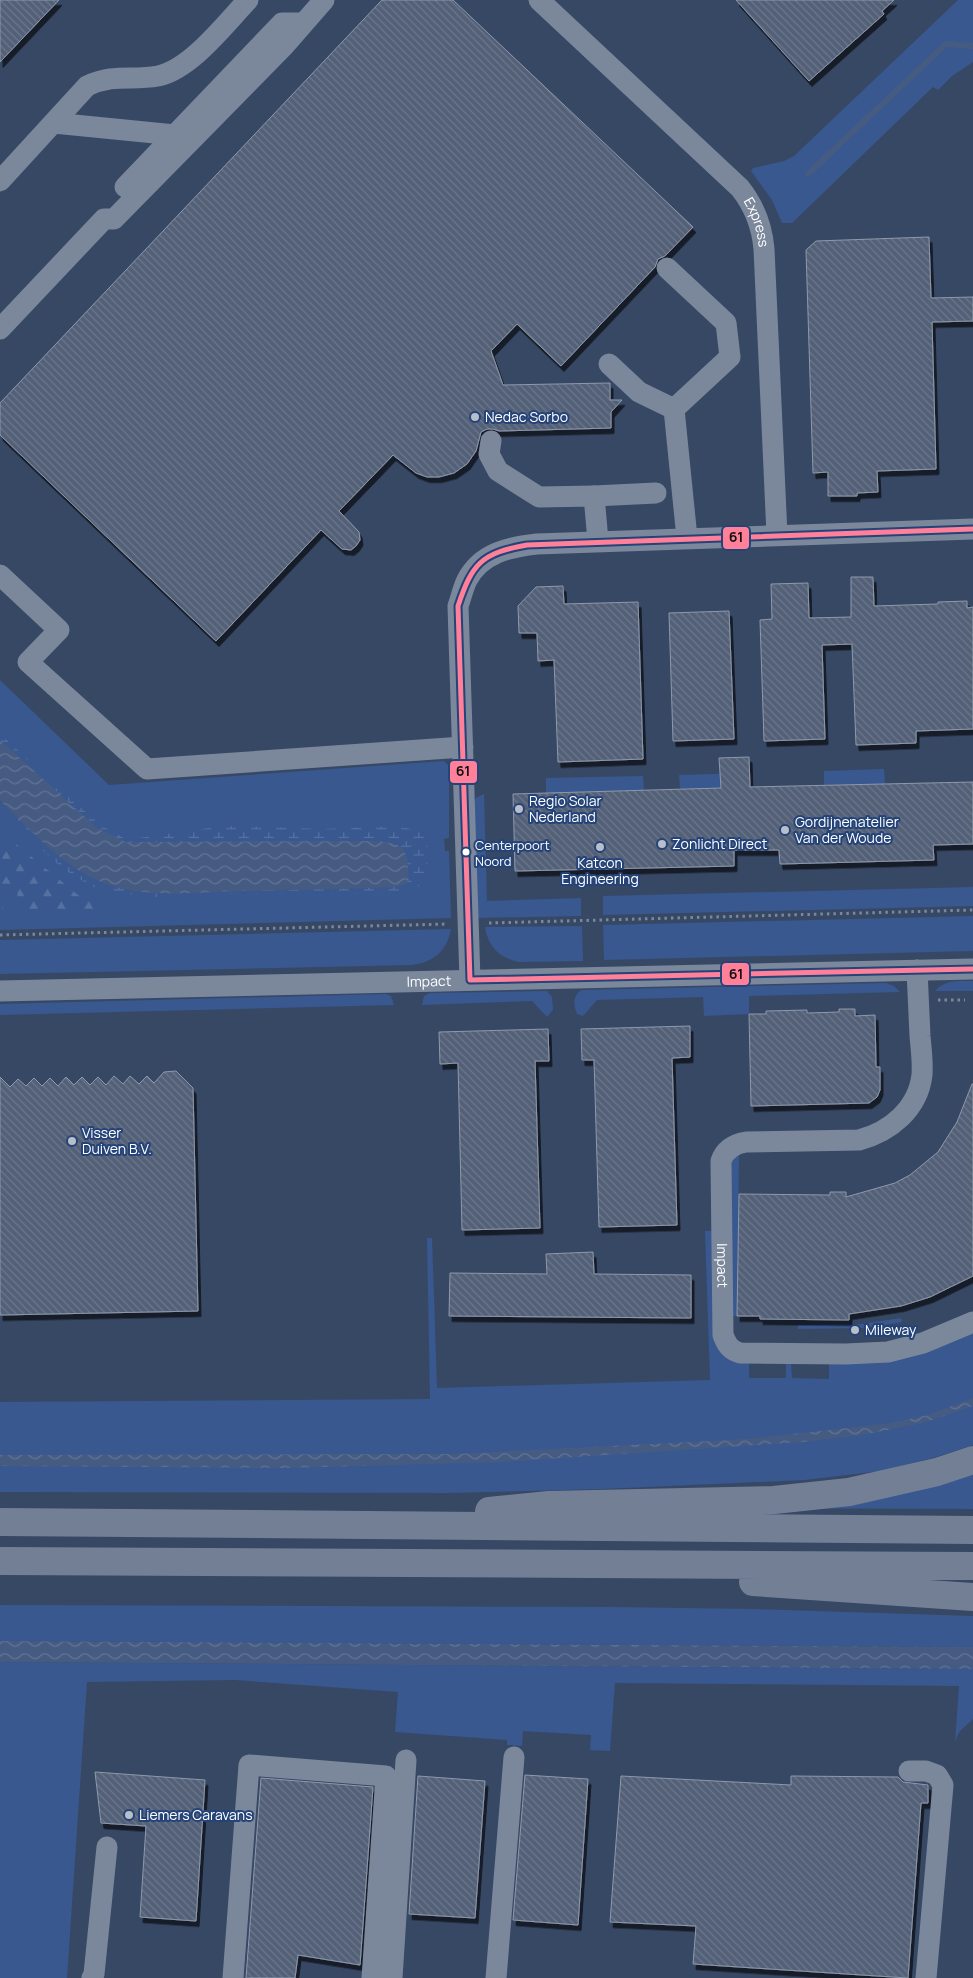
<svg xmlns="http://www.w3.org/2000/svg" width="973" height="1978" viewBox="0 0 973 1978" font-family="Manrope,sans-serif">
<defs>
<pattern id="forest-firs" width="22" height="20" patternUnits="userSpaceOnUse" patternTransform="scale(1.25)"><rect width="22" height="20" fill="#38588f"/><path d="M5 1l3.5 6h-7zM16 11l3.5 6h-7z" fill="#5671a0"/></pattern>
<pattern id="wetland-marsh" width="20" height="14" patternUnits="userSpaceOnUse" patternTransform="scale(1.25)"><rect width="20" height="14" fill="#38588f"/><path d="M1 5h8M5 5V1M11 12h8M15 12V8" fill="none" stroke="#5671a0"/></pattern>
<pattern id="water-waves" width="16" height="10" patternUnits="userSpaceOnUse" patternTransform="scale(1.25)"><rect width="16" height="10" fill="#465b82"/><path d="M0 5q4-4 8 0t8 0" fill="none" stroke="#627495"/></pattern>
<pattern id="building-back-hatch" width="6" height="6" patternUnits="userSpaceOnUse" patternTransform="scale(1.25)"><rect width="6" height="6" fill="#526077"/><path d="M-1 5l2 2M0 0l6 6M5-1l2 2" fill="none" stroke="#6c788b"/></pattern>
<filter id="shadow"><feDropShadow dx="3" dy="5.5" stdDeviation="0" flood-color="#0009"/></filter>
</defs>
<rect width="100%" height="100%" fill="#374865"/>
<path fill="#38588f" d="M958,0h15v62l-21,14 -14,14 -5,-3 -141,136h-10l-10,-23 -21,-29 2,-3 31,-7 10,-5z
M0,680l109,105 335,-24 5,5v72l-5,1 1,12h4l2,67 -451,12v-129l54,51 111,41 232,-6 -257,-44 -30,-8 -110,-95z
M884,769l1,15 -61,1v-14z
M748,773v14l-68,2 -1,-14z
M643,776l1,14 -98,3v-15z
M484,794l3,107 94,-3v18l-104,2 -3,-117 2,-3z
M973,887v19l-370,9v-19z
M973,916v35l-369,9 -1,-35z
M582,926l1,35 -64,1c-19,-4 -31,-15 -34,-35z
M451,929c-4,22 -17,33 -39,36l-412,9v-34z
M973,981v10h-38c11,-12 23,-10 38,-10z
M886,983l8,3 6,6 -151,4v18l-45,2 -1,-19 -106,3 -14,16 -6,-2c-4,-9 -4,-20 5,-24z
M547,991l5,6 1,13 -6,7 -15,-16 -110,4 2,-9 6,-3z
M386,994l5,2 3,9 -394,10v-11z
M739,1152l-2,164h-5l-1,-151 3,-9z
M705,1231h7l3,102 34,29v16h37v-16h5l1,16 37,1v-16l144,-30v112l-37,12 -55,14 -76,9 -202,9 -156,4 -447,-1v-90l430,-3 -3,-161h5l5,150 273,-8z
M901,1318l1,4 -37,6 -67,1v-4l64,-1z
M973,1469v40l-255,-1z
M0,1605l614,2 138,2 221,7v31l-973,-6z
M0,1662l973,7v50l-14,13 -4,10 4,-56 -344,-3 -5,68 -20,-1 1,-15 -68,-4 -1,15 -15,-1v-5l-112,-8 3,-40 -163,-12 -148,2 -20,296h-67z"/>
<path fill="url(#forest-firs)" d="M0,834l5,1 73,60 16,6 16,4v6h-92l-1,-27 -15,2 1,25h-3z"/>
<path fill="url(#wetland-marsh)" d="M0,734l100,91 24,13h15l84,-12h20l80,3 71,-3 23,4 10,7 1,43 -14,9 -14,5h-178l-1,-2 14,-5 -95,-41 -42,-13 -98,-85z
M17,817h5l145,76 -10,4 -38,-3 -28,-8 -29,-18 -38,-35z"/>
<path fill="url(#water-waves)" d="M0,740l97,88 29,14 247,-1c34,3 33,5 36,38l-4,5 -8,3c-52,2 -104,3 -157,4 -46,1 -100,9 -143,-11 -38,-17 -67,-51 -97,-79z
M973,1398v8l-50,17 -61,12 -59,7 -302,20 -217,6 -284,-2v-11l455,-1 294,-15 142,-16 37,-8z
M0,1641l973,6v22l-973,-7z"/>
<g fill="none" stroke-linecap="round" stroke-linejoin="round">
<path stroke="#465b82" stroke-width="6" d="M808,174l138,-130 27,2"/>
</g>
<path fill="url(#building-back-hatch)" stroke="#8e99ab" filter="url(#shadow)" d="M0,0h59l-59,62z
M382,0h71l240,227 -28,29 -7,3 -3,8 -94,99 -44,-42 -26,27 12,34 107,-2v17h12l-11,12v16l-112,3 -6,-2h-6l-6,3 -5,19 -9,13 -13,9 -15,4h-12l-11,-4 -23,-18 -54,56 20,21 1,8 -4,6 -5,4 -9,-1 -21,-19 -105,111 -216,-206v-32z
M736,0h158l-12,11 2,3 -75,67z
M929,237l2,61 42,-1v24l-41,1 4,147 -59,2 1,21 -21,1v3h-29v-24l-15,1 -7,-223 10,-9z
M851,577h22l1,29 64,-2v-2l29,-1v7l6,-1v122l-57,2v12l-60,2 -4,-101 -30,1 3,94 -61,2 -4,-121 12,-1 -1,-35 37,-1 1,35 42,-1z
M563,586l1,18 74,-2 5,157 -85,3 -4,-102 -16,1 -1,-28h-18l-1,-27 18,-19z
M729,611l5,128 -61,2 -4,-128z
M749,757l1,30 223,-5v62l-40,1 1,15 -154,4 -1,-14h-45v16l-219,5 -2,-77 208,-6 -2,-30z
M839,1009h16v7l20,-1 1,52h4v23l-3,7 -8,6 -118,3 -2,-92h17v-3l41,-1v3l32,-1z
M690,1026v31l-18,1 5,167 -78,2 -5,-167h-12l-1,-31z
M548,1029l1,32h-14l5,167 -78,2 -4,-167 -18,1 -1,-32z
M176,1071l17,17 5,223 -198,4v-238l10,10 8,-8 8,7 8,-8 8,8 8,-8 8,8 8,-9 8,8 8,-8 8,8 8,-8 8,8 8,-9 9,8 7,-8 9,8 8,-8 7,7 10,-11z
M972,1084h1v192l-43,21 -29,9 -52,8v6l-89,-1v-3h-23l2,-122 91,1v-3h16v5l49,-14 15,-8 28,-23 19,-30z
M593,1252l1,22 97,1v43l-242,-2 1,-43 97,1 -1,-20z
M95,1772l110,8 -9,141 -56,-4 6,-91 -45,-3z
M525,1775l63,4 -10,146 -65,-5z
M418,1776l67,5 -10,137 -66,-4z
M621,1776l170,9v-9l107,1 5,5 25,3v18h-7l-13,175 -215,-14 3,-38 -86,-4z
M261,1778l112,9 -13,178 -62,-10 -3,23h-49z"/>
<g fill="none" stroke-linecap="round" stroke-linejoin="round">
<path stroke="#7b889c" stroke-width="3" stroke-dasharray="2.5 4" stroke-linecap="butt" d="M489,923l484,-13
M0,935l448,-11
M938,1000h27"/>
<g stroke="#7b889c" stroke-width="21">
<path id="s1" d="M539,0l201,188c15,19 22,38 24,61l13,286"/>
<path d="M54,123l121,12"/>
<path d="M0,181l87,-95c28,-13 44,-5 71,-10 33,-7 67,-52 90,-76"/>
<path d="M125,187l157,-164h20"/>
<path d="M667,268l59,55 4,34 -56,52 13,129"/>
<path d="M0,329l104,-110h10l169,-172 41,-47"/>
<path d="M609,364l30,28 35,17"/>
<path d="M491,441l-2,13 9,17 41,26 55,-1 4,45"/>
<path d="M594,496l62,-3"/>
<path d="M0,575l59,55 -31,32 119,107 316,-22"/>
<path id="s2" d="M917,970c1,22 2,44 3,66 1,12 3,26 2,39 -4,34 -32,57 -63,65l-113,2c-12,2 -21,7 -25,19l2,174c4,10 7,15 17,18l106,1 42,-2 35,-9 50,-21"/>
<path d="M470,980l-12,-374c3,-8 5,-18 9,-26 14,-27 42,-33 70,-36l436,-15"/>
<path id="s3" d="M0,991l973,-22"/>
<path d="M909,1771h17l11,4 6,10 -17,193"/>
<path d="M92,1978l2,-4 13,-127"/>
<path d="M233,1978l16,-213 137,11 -14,202"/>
<path d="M392,1978l14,-218"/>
<path d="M496,1978l18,-221"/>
</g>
<path stroke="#737f94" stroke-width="28" d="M489,1511l60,-6 225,-5 75,-8 88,-20 36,-12
M0,1522l973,8
M0,1561l973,5
M753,1582l220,15"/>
<g stroke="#244378" stroke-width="9">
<path id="bus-1" d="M973,529l-446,16c-46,8 -55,19 -69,61l12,374 503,-11"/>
</g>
<use href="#bus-1" stroke="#ff8098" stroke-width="5"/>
</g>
<g fill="#b9bfc9" stroke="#244378" stroke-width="2">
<circle cx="475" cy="417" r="5"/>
<circle cx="519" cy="809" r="5"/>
<circle cx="785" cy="830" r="5"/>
<circle cx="662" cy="844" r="5"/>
<circle cx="600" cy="847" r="5"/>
<circle cx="72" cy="1141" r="5"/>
<circle cx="855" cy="1330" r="5"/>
<circle cx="129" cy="1815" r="5"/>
</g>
<circle fill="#fff" stroke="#244378" stroke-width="2" cx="466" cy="852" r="4.5"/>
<g text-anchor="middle" stroke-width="4" stroke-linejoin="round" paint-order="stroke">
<g font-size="13" fill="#fff" stroke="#244378" text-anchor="start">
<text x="475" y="850">Centerpoort<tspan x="475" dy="16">Noord</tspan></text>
</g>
<g font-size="14" fill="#fff" stroke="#244378">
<text dy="5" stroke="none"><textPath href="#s1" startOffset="314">Express</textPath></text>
<text dy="5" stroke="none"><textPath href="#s3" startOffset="429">Impact</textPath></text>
<text dy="5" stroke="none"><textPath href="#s2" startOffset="452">Impact</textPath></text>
</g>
<g font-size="14" fill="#fff" stroke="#244378" text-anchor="start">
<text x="485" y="422">Nedac Sorbo</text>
<text x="529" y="806">Regio Solar<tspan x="529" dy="16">Nederland</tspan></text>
<text x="795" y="827">Gordijnenatelier<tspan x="795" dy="16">Van der Woude</tspan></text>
<text x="672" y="849">Zonlicht Direct</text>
<text x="600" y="868" text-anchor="middle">Katcon<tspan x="600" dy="16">Engineering</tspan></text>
<text x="82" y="1138">Visser<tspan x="82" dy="16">Duiven B.V.</tspan></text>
<text x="865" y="1335">Mileway</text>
<text x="139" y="1820">Liemers Caravans</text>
</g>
</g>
<g stroke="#244378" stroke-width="2">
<rect x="722" y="526" width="28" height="24" rx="5" fill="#ff8098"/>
<rect x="449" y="760" width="29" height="24" rx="5" fill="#ff8098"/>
<rect x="721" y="962" width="29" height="24" rx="5" fill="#ff8098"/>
</g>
<g font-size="14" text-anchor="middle" font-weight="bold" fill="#111">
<text x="736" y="542">61</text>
<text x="463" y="776">61</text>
<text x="736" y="979">61</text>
</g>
</svg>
